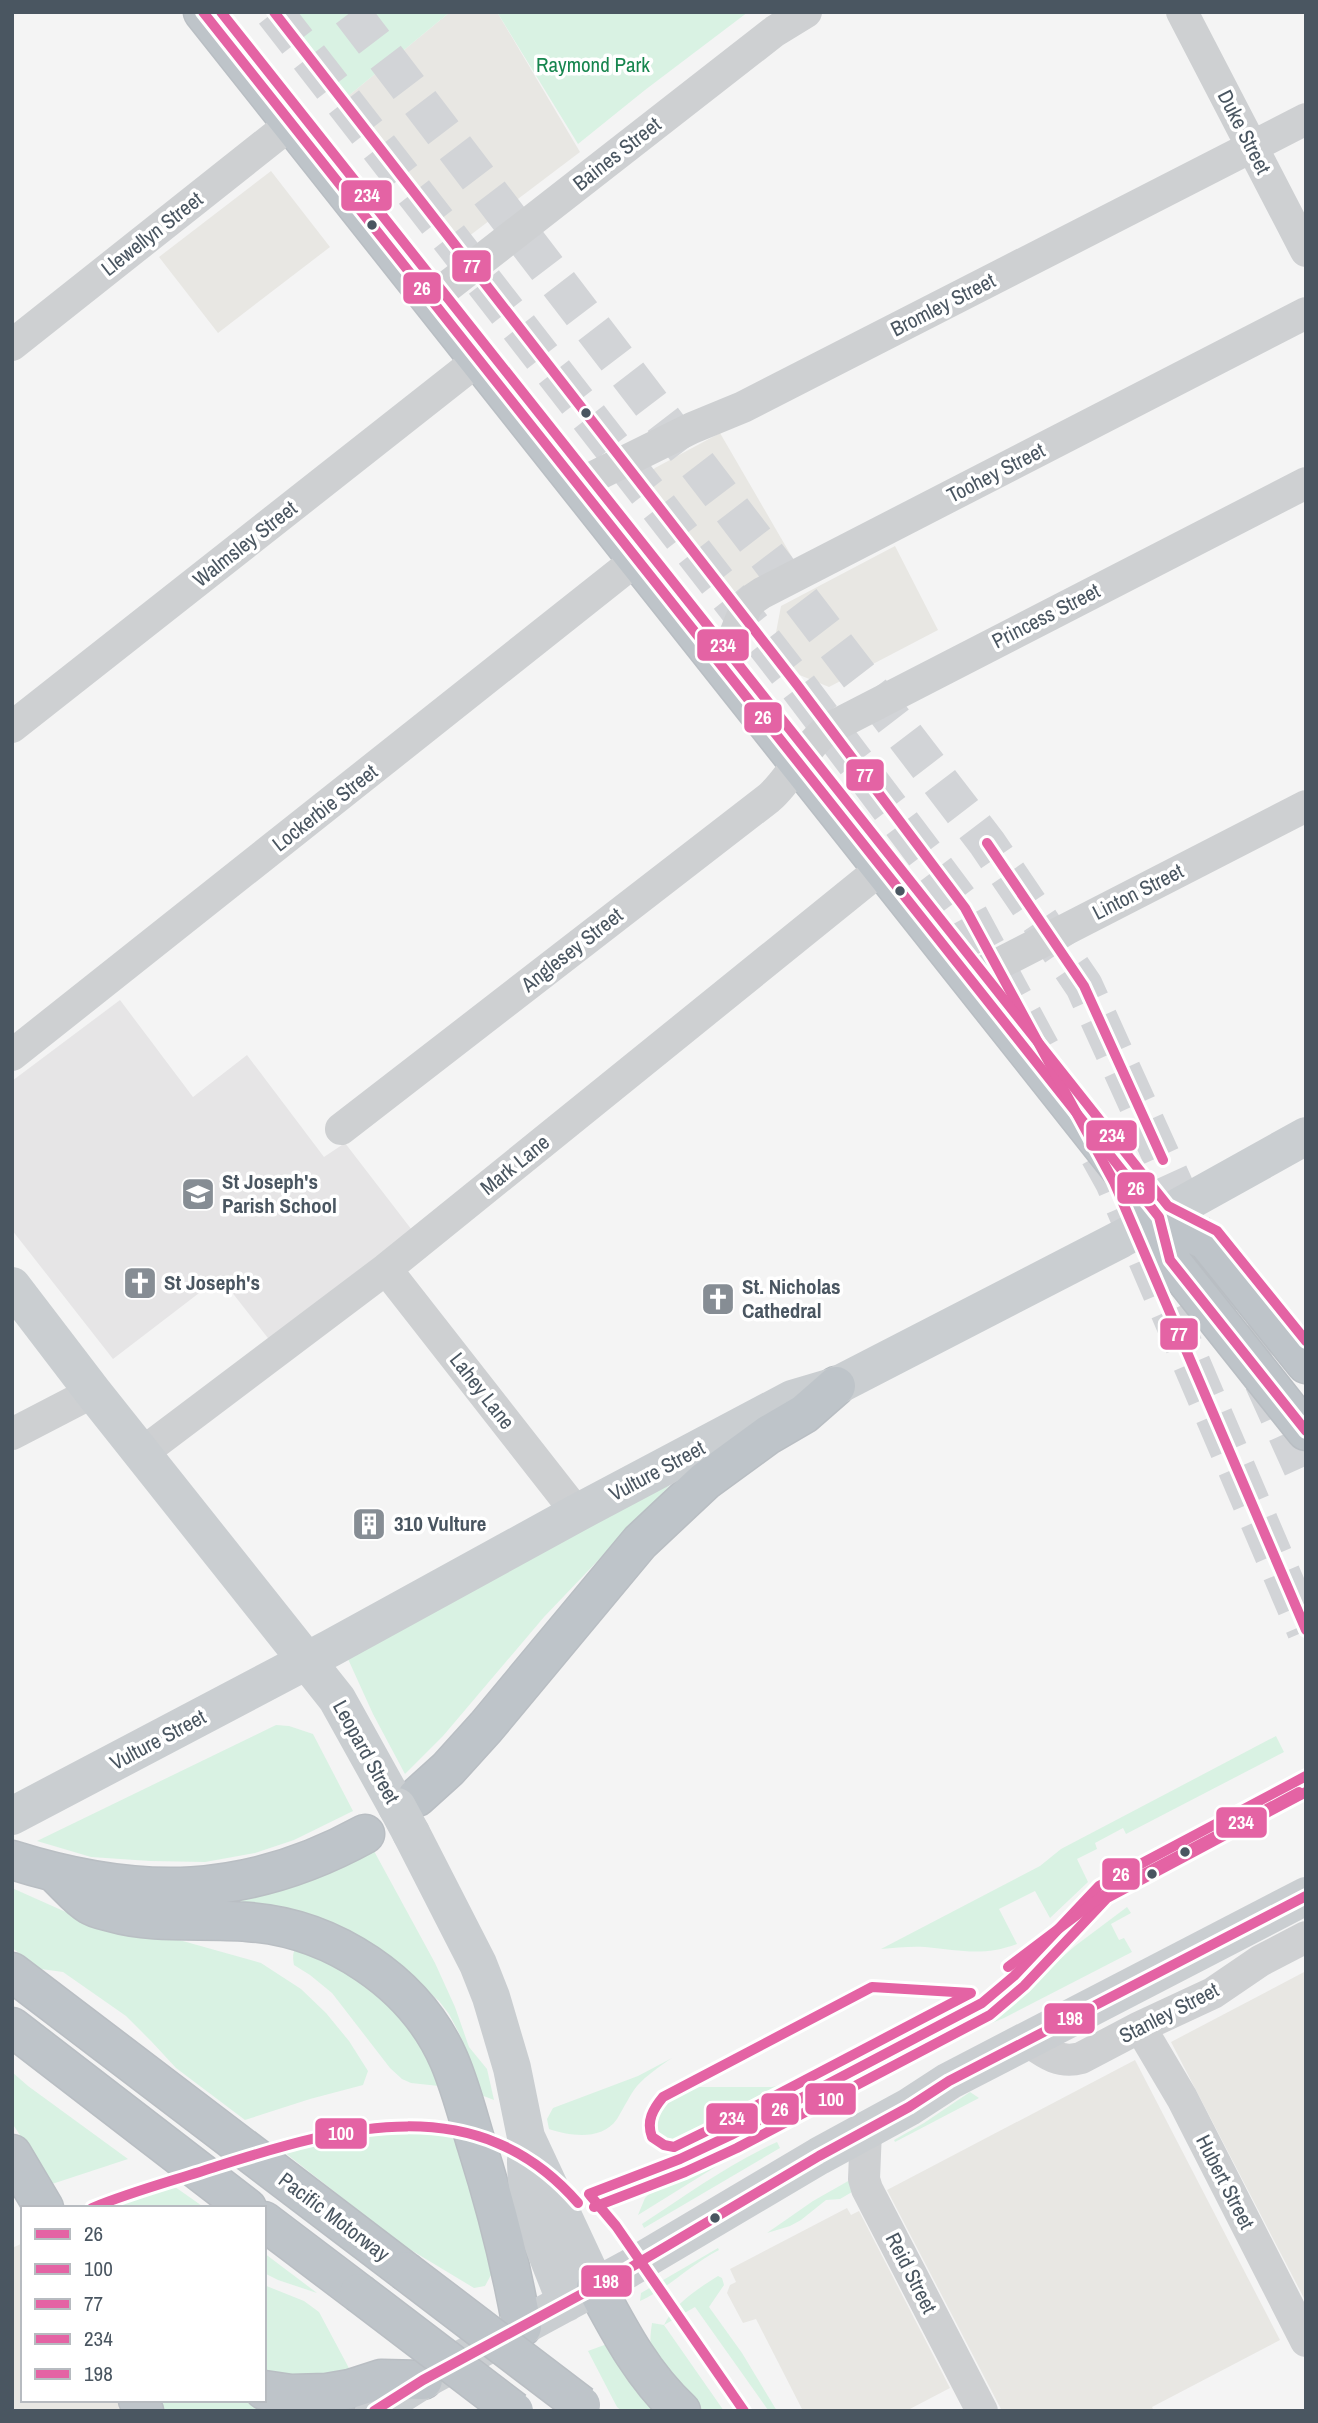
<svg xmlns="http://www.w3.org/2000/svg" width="1318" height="2423" viewBox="0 0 1318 2423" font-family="'Archivo Narrow',sans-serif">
<rect width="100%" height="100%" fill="#f4f4f4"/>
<path fill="#e8e7e3" d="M450,12h47l83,140 -124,94 -7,-2 -108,-142z
M271,171l59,76 -112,86 -59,-76z
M720,433l72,124 -61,37 -12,-3 -72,-93 -4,-19 12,-11z
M895,546l43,84 -109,57 -32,-13 -23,-31 7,-37z
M1306,1971v331l-135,-260z
M1135,2060l145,280 -128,67 2,4h-152l-115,-221z
M847,2208l4,7 8,-4 91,177 -44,23h-103l-47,-92 -13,4 -16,-30 3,-8 6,-3 -6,-13z
M23,2243v157h99l6,11h-116v-163z"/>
<path fill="#e6e5e6" d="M120,1000l73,97 54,-42 77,102 21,-14 70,91 -144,108 -51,-65 -107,82 -101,-129v-149z"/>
<path fill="#d9f2e3" d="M273,12h177l-109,90z
M497,12h251l-103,78 -67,54z
M670,1485l-126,132 -101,119 -38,38 -32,-60 -25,-55 265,-147z
M276,1725l13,1 24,8 40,77 -59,29 -39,13 -50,9 -55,-1 -59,-4 -54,-16z
M1276,1736l8,16 -158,82 -3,-6 -28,15 2,6 -20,10 11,23 -38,36 -15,-27 -36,18 18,35c-35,13 -57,6 -92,3 -15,-1 -29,1 -44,2l159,-83 21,-17z
M374,1851l61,112 20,44 14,40 18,22 7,31 -13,-5 -22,-62 -10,-19 -10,-13 -29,-26 -199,-72z
M12,1888l56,25 104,25 89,25 40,26 25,24 23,28 19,30 -5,14 -53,14 -65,21 -69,-52 -25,-27 -25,-25 -63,-44 -22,-3 -29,-21z
M1127,1907l4,6 -20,11 8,16 5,-2 8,14 -128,66 -44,18 43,-27 72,-63z
M302,1941l72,46 47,54 18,45 -28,-3 -9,-4 -12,-11 -58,-75 -22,-18 -16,-10c-2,-11 -1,-16 8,-24z
M672,2058c-12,8 -25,17 -35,28 -8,10 -13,22 -20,33 -15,22 -47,17 -68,10l-2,-10 6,-11 85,-32z
M12,2072l16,14 100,73 -76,25 -40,-61z
M804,2079c-28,15 -56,28 -83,44 -12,7 -21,21 -35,24 -39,8 -52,-50 -10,-60h96z
M970,2092l9,6 -84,44 -1,-2 30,-17z
M369,2129h40l49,7 39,128 -12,22 -11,2 -73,-44 -117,-92 29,-12z
M777,2142l3,6 -136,80 -2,-4c46,-30 85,-59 135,-82z
M746,2148l-108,67 7,-17 12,-12 50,-19z
M850,2180l2,12 -12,7 -14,1 -25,20 -11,6 -23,7 46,-32z
M168,2182l37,26h-109z
M718,2248l1,2c-28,14 -50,38 -79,51l1,-8z
M264,2253l53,40 -39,-13 -14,-7z
M718,2276l4,2 2,7 -15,22 33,46 35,58 -9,-1 -73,-103 -31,18 60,86h-23c-13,-12 -43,-45 -49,-61 -3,-9 -1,-18 0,-27l12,2c10,-21 35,-37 54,-49z
M264,2285l40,16 15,11 32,60c-30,5 -57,5 -87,1z
M607,2344c13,26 30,46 51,67h-36l-5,-4 -29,-56z
M152,2400h90l73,11h-154z"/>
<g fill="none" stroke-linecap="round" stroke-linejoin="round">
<path stroke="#d2d4d7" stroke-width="38" stroke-dasharray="38 19" stroke-linecap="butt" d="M274,12l524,674 167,222 83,154
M351,12l636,831 97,143 222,490
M1099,1155l15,27 192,449"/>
<g stroke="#b9bec3" stroke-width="41">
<path id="highway" d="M203,12l938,1183 18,22 48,24 99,123
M1159,1217l11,43 136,171
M417,1797l31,-28 38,-42 154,-185 65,-61 63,-46 36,-21 32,-28
M12,1860c127,40 235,39 353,-26
M55,1873c11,10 23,25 35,32 6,4 14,5 21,7 45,13 91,6 137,10 84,6 167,60 201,138 12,28 19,57 28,86 19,60 34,119 45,181
M12,1972l393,299
M12,2027l235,181
M12,2154l32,54
M264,2221l95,72
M596,2287c24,45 47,89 85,124
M264,2390l27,4 36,-1 23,-4 31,-10 42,1
M138,2400l6,11"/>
</g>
<path stroke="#ced0d2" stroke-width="32" d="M1182,12l124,239
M430,300l345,-269 31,-19
M12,345l280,-222
M577,485l115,-57 51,-21 563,-288
M722,667l24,-60 7,-8 9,-6 544,-280
M12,727l466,-367
M971,978l335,-172
M12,1055l624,-495
M341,1129l428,-331c23,-20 37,-54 61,-70l476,-245
M386,1269l191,244
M12,1434l81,-42
M142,1453l244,-184 496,-401
M1140,2027l42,71 124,243
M1028,2041c17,12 31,23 53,17l59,-31 73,-34 47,-32 46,-24
M866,2130l-2,49 3,10 115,222"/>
<path stroke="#caced1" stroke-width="38" d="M12,1286l81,106 244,307 60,108
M12,1816l319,-168 246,-135 215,-114 44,-13 285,-147 185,-103
M411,1833l67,131 13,33 21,71 14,69 70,150
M526,2160c-1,51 23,96 40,143
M374,2411l49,-31 205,-111 191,-113 90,-49 40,-26 357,-185"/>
<use href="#highway" stroke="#bec4c9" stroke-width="38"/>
<g stroke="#b9bec3" stroke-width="41" stroke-linecap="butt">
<path id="highway-bridge" d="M405,2271l176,134
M359,2293l155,118"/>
</g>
<path stroke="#caced1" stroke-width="38" d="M397,1807l14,26"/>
<use href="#highway-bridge" stroke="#bec4c9" stroke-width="38"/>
<g stroke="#fff" stroke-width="16">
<path id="bus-1" d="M203,12l956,1205 11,43 136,171
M589,2194l91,-35 51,-24 251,-132 32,-27 85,-90 207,-110
M589,2194l27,32 128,185"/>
</g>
<g stroke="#fff" stroke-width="16">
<path id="bus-2" d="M594,2207l91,-35 52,-24 253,-133 34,-29 83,-88 199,-106
M92,2208c41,-17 84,-28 126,-42 126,-40 260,-78 360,37"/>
</g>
<g stroke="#fff" stroke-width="16">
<path id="bus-3" d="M274,12l524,674 167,222 149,274 192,448
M987,843l97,143 79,174"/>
</g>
<g stroke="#fff" stroke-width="16">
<path id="bus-4" d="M221,12l931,1174 16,20 49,25 89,110
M1008,1967l94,-71 197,-104
M872,1987l99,6 -246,129 -51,25 -10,-2 -12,-8c-6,-16 1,-28 11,-40z"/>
</g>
<g stroke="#fff" stroke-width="16">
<path id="bus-5" d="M374,2411l49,-31 205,-111 191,-113 90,-49 40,-26 357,-185"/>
</g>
<use href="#bus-1" stroke="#e463a4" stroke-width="10"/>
<use href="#bus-2" stroke="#e463a4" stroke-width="10"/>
<use href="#bus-3" stroke="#e463a4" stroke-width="10"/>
<use href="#bus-4" stroke="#e463a4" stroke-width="10"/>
<use href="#bus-5" stroke="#e463a4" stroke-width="10"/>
</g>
<defs>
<g id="school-square" transform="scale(1.75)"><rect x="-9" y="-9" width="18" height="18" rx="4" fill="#868d94" stroke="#fff"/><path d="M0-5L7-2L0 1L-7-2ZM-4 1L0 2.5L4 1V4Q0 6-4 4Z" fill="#fff"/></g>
<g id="church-square" transform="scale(1.75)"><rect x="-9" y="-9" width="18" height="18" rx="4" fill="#868d94" stroke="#fff"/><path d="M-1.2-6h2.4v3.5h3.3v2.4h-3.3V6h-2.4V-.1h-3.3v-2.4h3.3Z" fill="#fff"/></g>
<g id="building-square" transform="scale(1.75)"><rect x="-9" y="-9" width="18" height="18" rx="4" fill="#868d94" stroke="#fff"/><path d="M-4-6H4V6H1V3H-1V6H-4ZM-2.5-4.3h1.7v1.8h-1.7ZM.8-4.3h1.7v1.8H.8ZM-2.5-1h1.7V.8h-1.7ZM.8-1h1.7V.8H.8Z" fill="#fff"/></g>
</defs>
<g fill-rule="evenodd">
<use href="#school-square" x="198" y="1194"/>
<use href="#church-square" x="140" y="1283"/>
<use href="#church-square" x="718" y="1299"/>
<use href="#building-square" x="369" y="1524"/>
</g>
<g fill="#4a5661" stroke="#fff" stroke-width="2.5">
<circle cx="372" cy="225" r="6"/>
<circle cx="586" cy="413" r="6"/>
<circle cx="900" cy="891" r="6"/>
<circle cx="1185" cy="1852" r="6"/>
<circle cx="1152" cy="1874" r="6"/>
<circle cx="715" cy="2218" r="6"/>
</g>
<g text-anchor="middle" stroke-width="7" stroke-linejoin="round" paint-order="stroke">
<g font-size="21" fill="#17864f" stroke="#fff">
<text x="593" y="72">Raymond Park</text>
</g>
<g font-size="21" fill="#4a5661" stroke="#fff">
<text transform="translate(1244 132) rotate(63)" y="7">Duke Street</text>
<text transform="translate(617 154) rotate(-38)" y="7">Baines Street</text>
<text transform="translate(152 234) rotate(-38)" y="7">Llewellyn Street</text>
<text transform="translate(943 305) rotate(-27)" y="7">Bromley Street</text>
<text transform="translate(996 473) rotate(-27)" y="7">Toohey Street</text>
<text transform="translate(245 544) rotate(-38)" y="7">Walmsley Street</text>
<text transform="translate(1046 616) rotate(-27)" y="7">Princess Street</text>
<text transform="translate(325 808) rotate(-38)" y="7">Lockerbie Street</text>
<text transform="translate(1138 892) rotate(-27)" y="7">Linton Street</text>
<text transform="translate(572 950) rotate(-38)" y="7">Anglesey Street</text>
<text transform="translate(515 1165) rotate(-39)" y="7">Mark Lane</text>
<text transform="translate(482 1391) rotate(52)" y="7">Lahey Lane</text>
<text transform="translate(657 1471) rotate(-28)" y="7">Vulture Street</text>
<text transform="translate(158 1740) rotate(-28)" y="7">Vulture Street</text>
<text transform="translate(366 1752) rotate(61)" y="7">Leopard Street</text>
<text transform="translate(1169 2013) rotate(-27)" y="7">Stanley Street</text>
<text transform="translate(1225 2182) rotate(63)" y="7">Hubert Street</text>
<text transform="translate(334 2217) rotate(37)" y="7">Pacific Motorway</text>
<text transform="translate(911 2273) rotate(63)" y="7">Reid Street</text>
</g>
<g font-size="21" font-weight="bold" fill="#4a5661" stroke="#fff" text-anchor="start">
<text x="222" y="1189">St Joseph's<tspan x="222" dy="24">Parish School</tspan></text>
<text x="164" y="1290">St Joseph's</text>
<text x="742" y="1294">St. Nicholas<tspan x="742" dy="24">Cathedral</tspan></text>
<text x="394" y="1531">310 Vulture</text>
</g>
</g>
<g stroke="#fff" stroke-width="2.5">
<rect x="340" y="179" width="53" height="33" rx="7" fill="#e463a4"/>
<rect x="451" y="249" width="41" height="34" rx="7" fill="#e463a4"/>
<rect x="402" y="271" width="40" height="34" rx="7" fill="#e463a4"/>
<rect x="696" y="628" width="54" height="34" rx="7" fill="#e463a4"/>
<rect x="743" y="701" width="40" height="33" rx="7" fill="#e463a4"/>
<rect x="845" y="758" width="40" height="34" rx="7" fill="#e463a4"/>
<rect x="1085" y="1119" width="53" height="33" rx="7" fill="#e463a4"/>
<rect x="1116" y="1171" width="40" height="34" rx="7" fill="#e463a4"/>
<rect x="1159" y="1317" width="40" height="34" rx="7" fill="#e463a4"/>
<rect x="1215" y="1806" width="53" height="33" rx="7" fill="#e463a4"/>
<rect x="1101" y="1857" width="40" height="34" rx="7" fill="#e463a4"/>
<rect x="1043" y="2002" width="53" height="33" rx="7" fill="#e463a4"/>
<rect x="804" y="2082" width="53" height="34" rx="7" fill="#e463a4"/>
<rect x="760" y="2092" width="40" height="34" rx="7" fill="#e463a4"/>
<rect x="705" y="2102" width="54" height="33" rx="7" fill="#e463a4"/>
<rect x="314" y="2117" width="54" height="33" rx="7" fill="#e463a4"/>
<rect x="580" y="2264" width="53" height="34" rx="7" fill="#e463a4"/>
</g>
<g font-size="19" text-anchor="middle" font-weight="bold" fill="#fff">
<text x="367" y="202">234</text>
<text x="472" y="273">77</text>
<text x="422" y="295">26</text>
<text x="723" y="652">234</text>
<text x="763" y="724">26</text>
<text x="865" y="782">77</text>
<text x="1112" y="1142">234</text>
<text x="1136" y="1195">26</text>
<text x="1179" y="1341">77</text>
<text x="1241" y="1829">234</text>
<text x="1121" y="1881">26</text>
<text x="1070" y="2025">198</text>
<text x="831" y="2106">100</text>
<text x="780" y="2116">26</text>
<text x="732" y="2125">234</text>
<text x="341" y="2140">100</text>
<text x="606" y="2288">198</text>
</g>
<rect width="1318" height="2423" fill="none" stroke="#4a5661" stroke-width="28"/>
<rect x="21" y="2206" width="245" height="196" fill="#ffffff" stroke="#b7bbc0" stroke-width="2"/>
<rect x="35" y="2229" width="35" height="10" fill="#e463a4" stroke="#b7bbc0" stroke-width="2"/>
<text x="84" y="2241" font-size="21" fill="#4a5661">26</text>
<rect x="35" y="2264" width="35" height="10" fill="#e463a4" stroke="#b7bbc0" stroke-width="2"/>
<text x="84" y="2276" font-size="21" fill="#4a5661">100</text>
<rect x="35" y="2299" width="35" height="10" fill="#e463a4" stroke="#b7bbc0" stroke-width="2"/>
<text x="84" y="2311" font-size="21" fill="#4a5661">77</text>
<rect x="35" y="2334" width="35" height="10" fill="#e463a4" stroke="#b7bbc0" stroke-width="2"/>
<text x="84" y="2346" font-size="21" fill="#4a5661">234</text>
<rect x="35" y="2369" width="35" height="10" fill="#e463a4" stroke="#b7bbc0" stroke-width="2"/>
<text x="84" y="2381" font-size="21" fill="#4a5661">198</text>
</svg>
